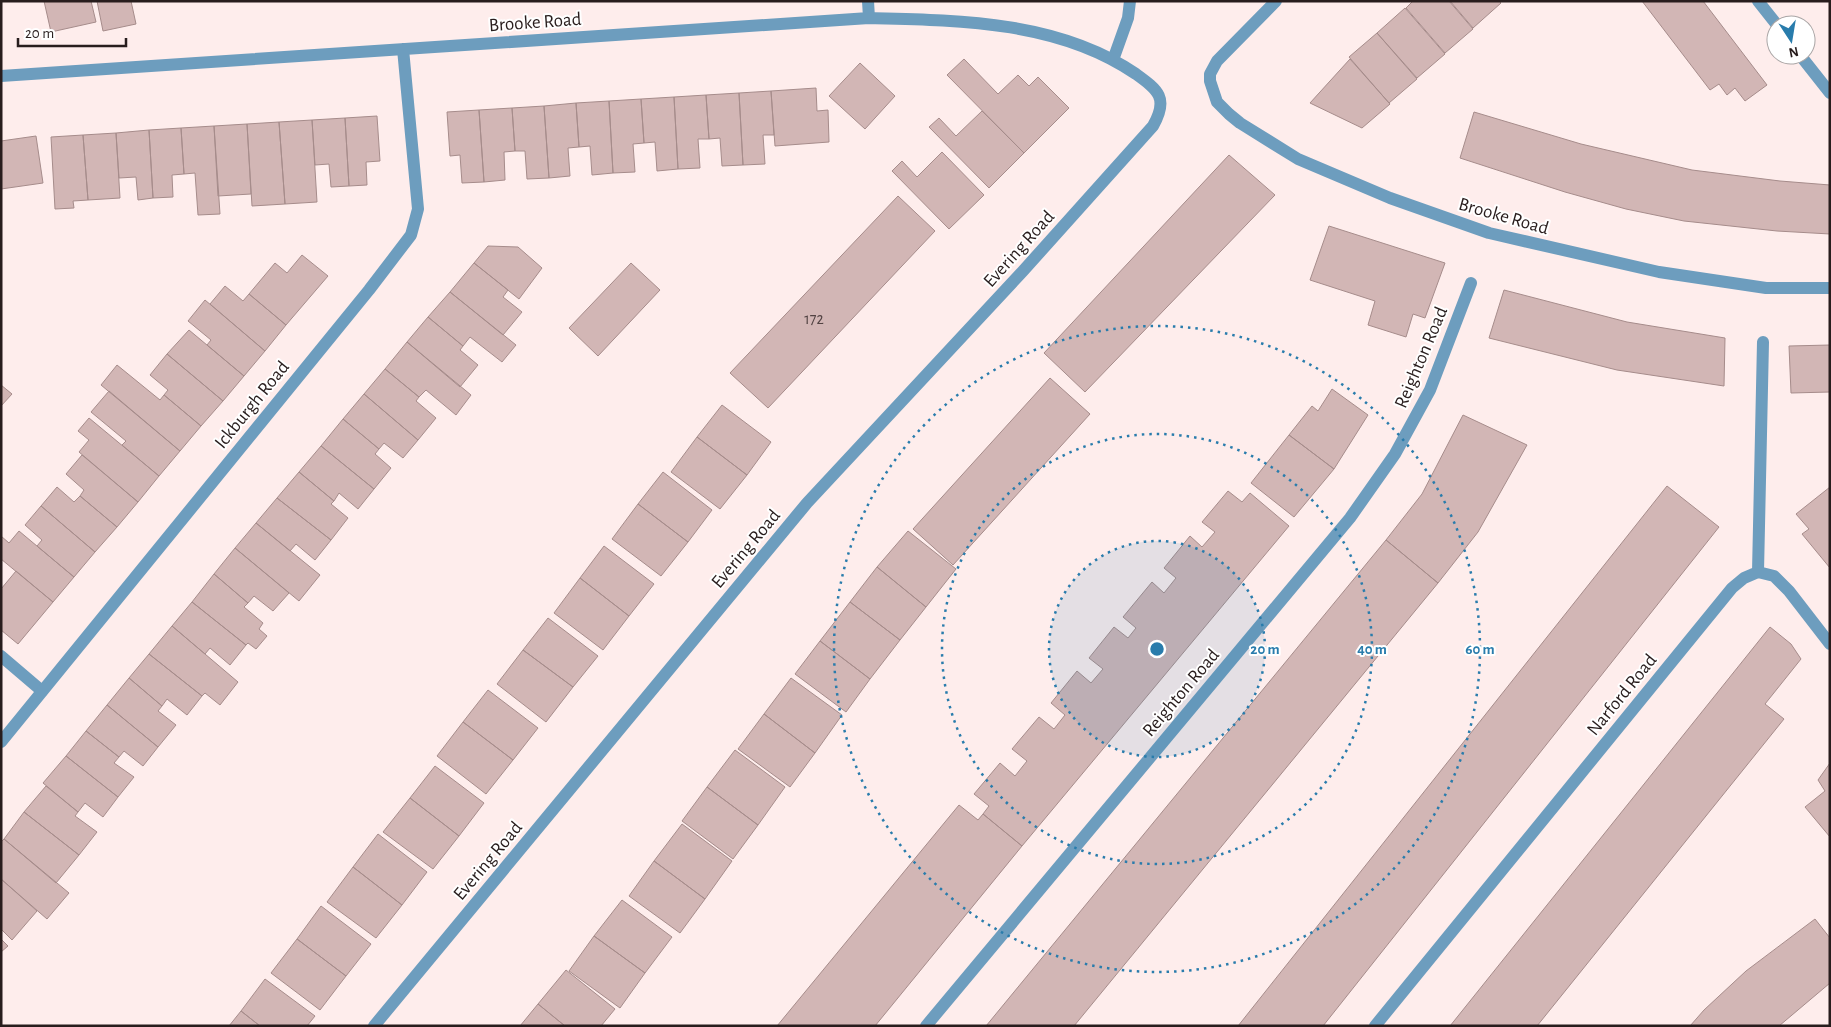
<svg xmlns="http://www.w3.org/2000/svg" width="1831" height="1027" viewBox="0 0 1831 1027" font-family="'Alegreya Sans',sans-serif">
<rect width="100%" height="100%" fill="#feedec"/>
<path fill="#d2b6b5" stroke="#a68c8b" d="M44,1h47l5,21 -45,10z
M97,1h34l5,23 -33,7z
M1413,1h36l24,28 -28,24 -39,-45z
M1450,1h49l2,2 -28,25z
M1642,1h61l64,84 -22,16 -10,-13 -8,7 -8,-11 -9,6z
M1405,8l40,46 -28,24 -40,-45z
M1377,33l40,46 -28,24 -40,-46z
M964,59l34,35 20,-19 11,11 9,-9 31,31 -45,45 -77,-78z
M1350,59l40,45 -28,24 -52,-25z
M860,63l35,33 -30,33 -36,-33z
M816,88l1,23 11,-1 1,32 -54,4 -4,-55z
M771,91l3,44h-11l2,29 -22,1 -4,-72z
M739,93l4,72 -21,1 -2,-28 -11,1 -3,-44z
M706,95l3,44h-11l2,29 -22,1 -4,-72z
M674,97l4,72 -21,2 -2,-29 -11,1 -3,-44z
M641,99l3,44 -11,1 2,28 -22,1 -4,-72z
M609,101l4,72 -21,2 -2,-29 -11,1 -3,-44z
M576,103l3,44 -11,1 2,28 -21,2 -5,-72z
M544,106l5,72 -22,1 -2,-28h-10l-3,-43z
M512,108l3,43 -11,1 1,28 -21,2 -5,-72z
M479,110l5,72 -22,1 -2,-28 -10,1 -3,-44z
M982,111l42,42 -35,35 -60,-61 10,-9 17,18z
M1474,112l107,32 111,26 88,11 50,4v49l-53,-3 -93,-10 -58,-12 -61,-17 -105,-34z
M377,116l3,45 -14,1 1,23 -18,1 -4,-68z
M345,118l4,68 -18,1 -2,-23 -14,1 -3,-45z
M312,120l5,82 -32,2 -6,-82z
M279,122l6,82 -33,2 -5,-82z
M247,124l4,70 -33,2 -4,-70z
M214,126l6,88 -22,1 -3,-42 -11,1 -3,-46z
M181,128l3,46 -12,1 1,22 -20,1 -4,-68z
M149,130l4,68 -15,2 -2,-23 -17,1 -3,-45z
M116,133l4,65 -32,2 -5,-65z
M83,135l5,65 -15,1 1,7 -19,1 -4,-72z
M36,136l7,47 -42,6v-48z
M942,152l42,43 -35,34 -57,-58 10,-10 15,16z
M1229,155l46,40 -190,197 -41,-39z
M898,196l37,35 -167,177 -38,-35z
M1329,226l116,37 -20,55 -12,-4 -7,23 -38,-12 7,-24 -65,-21z
M488,246l30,1 24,21 -23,31 -45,-36z
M302,255l26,21 -42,49 -37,-31 26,-31 12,10z
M474,263l34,27 -5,7 19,15 -19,23 -53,-43z
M631,263l29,27 -62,66 -29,-28z
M225,286l18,15 6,-7 37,31 -21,26 -55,-47z
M1504,290l123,32 98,16 -1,48 -107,-16 -128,-32z
M450,292l66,53 -14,17 -32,-25 -7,9 -35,-29z
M205,300l60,51 -21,25 -37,-31 4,-5 -23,-19z
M428,317l35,29 -3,4 18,15 -18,22 -53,-45z
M189,330l55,46 -21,25 -56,-47z
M407,342l64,53 -15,20 -30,-25 -7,7 -34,-28z
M1830,345v47l-39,1 -2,-47z
M167,354l56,47 -22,25 -37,-31 4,-5 -18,-15z
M117,365l43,35 4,-5 37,31 -21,25 -79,-66z
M385,369l34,28 -3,4 20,17 -18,22 -54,-46z
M1050,378l40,36 -137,151 -40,-36z
M1,385l11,9 -11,12z
M1332,389l36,26 -34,54 -45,-34 23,-29 6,5z
M109,391l71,60 -21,25 -37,-31 4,-4 -35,-29z
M364,394l54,46 -15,18 -19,-15 -5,6 -36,-30z
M722,405l49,37 -24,33 -50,-38z
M1463,415l64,30 -49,87 -40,51 -52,-43 36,-46z
M89,418l70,58 -21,26 -59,-50 10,-12 -11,-9z
M343,419l36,30 -4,5 16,14 -17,21 -53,-43z
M1289,435l45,34 -40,48 -43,-34z
M697,437l50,38 -27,34 -49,-37z
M321,446l53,43 -16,20 -19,-16 -5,8 -35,-29z
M82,455l56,47 -21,25 -37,-31 4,-6 -18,-16z
M299,472l35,29 -3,3 17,14 -17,22 -54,-42z
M663,472l49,38 -24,32 -50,-38z
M1667,486l52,41 -396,499h-85z
M57,487l17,15 6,-6 37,31 -22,25 -54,-46z
M1830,487v81l-28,-34 7,-5 -13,-15z
M1228,491l14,11 8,-9 39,33 -267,320 -39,-32 6,-8 -15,-12 26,-31 15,13 12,-15 -15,-12 27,-32 15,12 11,-14 -14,-12 26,-32 14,12 12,-14 -14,-11 25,-31 14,11 8,-10 -13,-11 29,-35 12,11 12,-15 -12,-10 26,-32 12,11 13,-15 -13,-10z
M277,498l54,42 -16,20 -19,-16 -6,7 -34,-28z
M638,504l50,38 -27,34 -49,-37z
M41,506l54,46 -21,25 -37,-31 5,-6 -17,-15z
M256,523l64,52 -21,26 -64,-53z
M19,531l55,46 -21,25 -52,-43v-23l8,7z
M908,531l48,38 -30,38 -49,-40z
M1386,540l52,43 -364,443h-88z
M604,546l50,38 -25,32 -49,-38z
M235,548l54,45 -16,18 -19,-15 -6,7 -34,-29z
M877,567l49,40 -26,33 -50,-38z
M16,571l37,31 -35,42 -17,-14v-41z
M214,574l34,29 -4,4 19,16 -4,6 8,7 -11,13 -8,-6 -2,2 -54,-43z
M580,578l49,38 -26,34 -49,-37z
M192,602l54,43 -16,20 -20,-17 -5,6 -33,-28z
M850,602l50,38 -30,39 -50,-38z
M548,618l50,38 -25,31 -50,-37z
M172,626l66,56 -18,23 -15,-12 -3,3 -53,-42z
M1770,627l21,17 10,15 -36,45 19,15 -247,307h-87z
M820,641l50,38 -24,33 -51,-38z
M523,650l50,37 -27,35 -49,-38z
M149,654l53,42 -15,19 -20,-16 -5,7 -33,-28z
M129,678l33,28 -4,5 18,14 -18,22 -51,-42z
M791,678l51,37 -27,38 -51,-39z
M488,690l50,38 -25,32 -50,-38z
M107,705l51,42 -15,19 -19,-15 -5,6 -33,-26z
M764,714l51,39 -25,34 -52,-38z
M463,722l50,38 -27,34 -49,-38z
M86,731l33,26 -5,6 20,14 -16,20 -52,-41z
M735,750l50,37 -27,38 -51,-38z
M66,756l52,41 -15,20 -18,-14 -7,9 -35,-29z
M1830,763v74l-25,-30 20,-16 -7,-11z
M435,766l49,37 -25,33 -49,-38z
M46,786l32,26 -3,4 22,16 -18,23 -55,-43z
M707,787l51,38 -25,34 -51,-38z
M410,798l49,38 -26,33 -50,-37z
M959,805l19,15 5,-6 39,32 -147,180h-98z
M24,812l55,43 -23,28 -52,-44z
M682,824l50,37 -27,38 -51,-38z
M378,834l49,38 -25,33 -49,-38z
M4,839l65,54 -22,26 -46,-40v-37z
M654,861l51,38 -25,34 -51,-37z
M353,867l49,38 -26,33 -49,-36z
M1,879l36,32 -25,29 -11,-11z
M622,900l50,37 -27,36 -51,-37z
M321,906l50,38 -25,32 -49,-37z
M1815,919l15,19v45l-51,43h-89l14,-16 42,-39z
M594,936l51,37 -25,35 -51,-37z
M1,939l7,7 -7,6z
M297,939l49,37 -26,34 -49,-37z
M566,970l49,39 -14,17h-36l-27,-22z
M265,979l50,37 -8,10h-47l-19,-15z
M538,1004l27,22h-45z
M241,1011l19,15h-31z"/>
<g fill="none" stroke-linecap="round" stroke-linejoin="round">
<path stroke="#6d9dbe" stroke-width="12" d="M1,656l41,35"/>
<path stroke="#6d9dbe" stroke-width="12" d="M868,1l1,17
M1276,1l-59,60 -7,13v7l7,21 12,12 11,9 58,36 92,39 99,35 170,39 107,16h64
M1758,1l19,24
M1800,55l30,38
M1113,60l15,-42 2,-17
M1,76l868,-58c90,2 190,3 267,56 22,16 33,24 17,52l-130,145 -216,232 -433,523
M1758,572l5,-230
M1758,572l16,4 15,15 41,53
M1,742l368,-452 42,-55 7,-26 -15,-160
M926,1026l424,-508 45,-64 35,-64 41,-107
M1375,1026l357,-438 12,-10 14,-6"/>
</g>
<circle cx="1157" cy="649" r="108" fill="#297cac" fill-opacity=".12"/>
<g fill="none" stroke="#297cac" stroke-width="2.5" stroke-dasharray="2.5 5">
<circle cx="1157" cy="649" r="108"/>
<circle cx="1157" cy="649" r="215"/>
<circle cx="1157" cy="649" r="323"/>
</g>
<g text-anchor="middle" stroke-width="4" stroke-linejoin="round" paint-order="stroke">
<g font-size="16" fill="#524343">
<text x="814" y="324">172</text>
</g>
<g font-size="19" fill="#281d1d" stroke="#fff">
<text transform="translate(535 21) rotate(-4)" y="7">Brooke Road</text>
<text transform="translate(1504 215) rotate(16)" y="7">Brooke Road</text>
<text transform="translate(1018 248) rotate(-48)" y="7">Evering Road</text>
<text transform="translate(1420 357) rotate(-67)" y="7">Reighton Road</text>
<text transform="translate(251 404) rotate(-51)" y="7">Ickburgh Road</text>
<text transform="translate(745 548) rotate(-50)" y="7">Evering Road</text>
<text transform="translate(1180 692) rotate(-50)" y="7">Reighton Road</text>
<text transform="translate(1621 694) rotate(-51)" y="7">Narford Road</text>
<text transform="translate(487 860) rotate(-50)" y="7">Evering Road</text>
</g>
</g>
<circle cx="1157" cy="649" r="8" fill="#297cac" stroke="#fff" stroke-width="2.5"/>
<g font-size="15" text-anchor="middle" font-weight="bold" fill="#297cac" stroke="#fff" stroke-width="4" stroke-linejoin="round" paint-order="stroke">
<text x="1265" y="654">20 m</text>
<text x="1372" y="654">40 m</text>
<text x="1480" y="654">60 m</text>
</g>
<rect width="1831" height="1027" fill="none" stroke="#281d1d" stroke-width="5"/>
<g transform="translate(1791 40) rotate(168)"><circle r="24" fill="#ffffff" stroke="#a9a5a5"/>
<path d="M0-4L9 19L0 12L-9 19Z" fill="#297cac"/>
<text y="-8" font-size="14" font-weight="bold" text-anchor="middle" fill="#281d1d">N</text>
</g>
<path d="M18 38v8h108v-8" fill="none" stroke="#281d1d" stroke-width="2.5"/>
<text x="25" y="38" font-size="15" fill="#281d1d" stroke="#ffffff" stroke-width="4" paint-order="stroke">20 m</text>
</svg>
